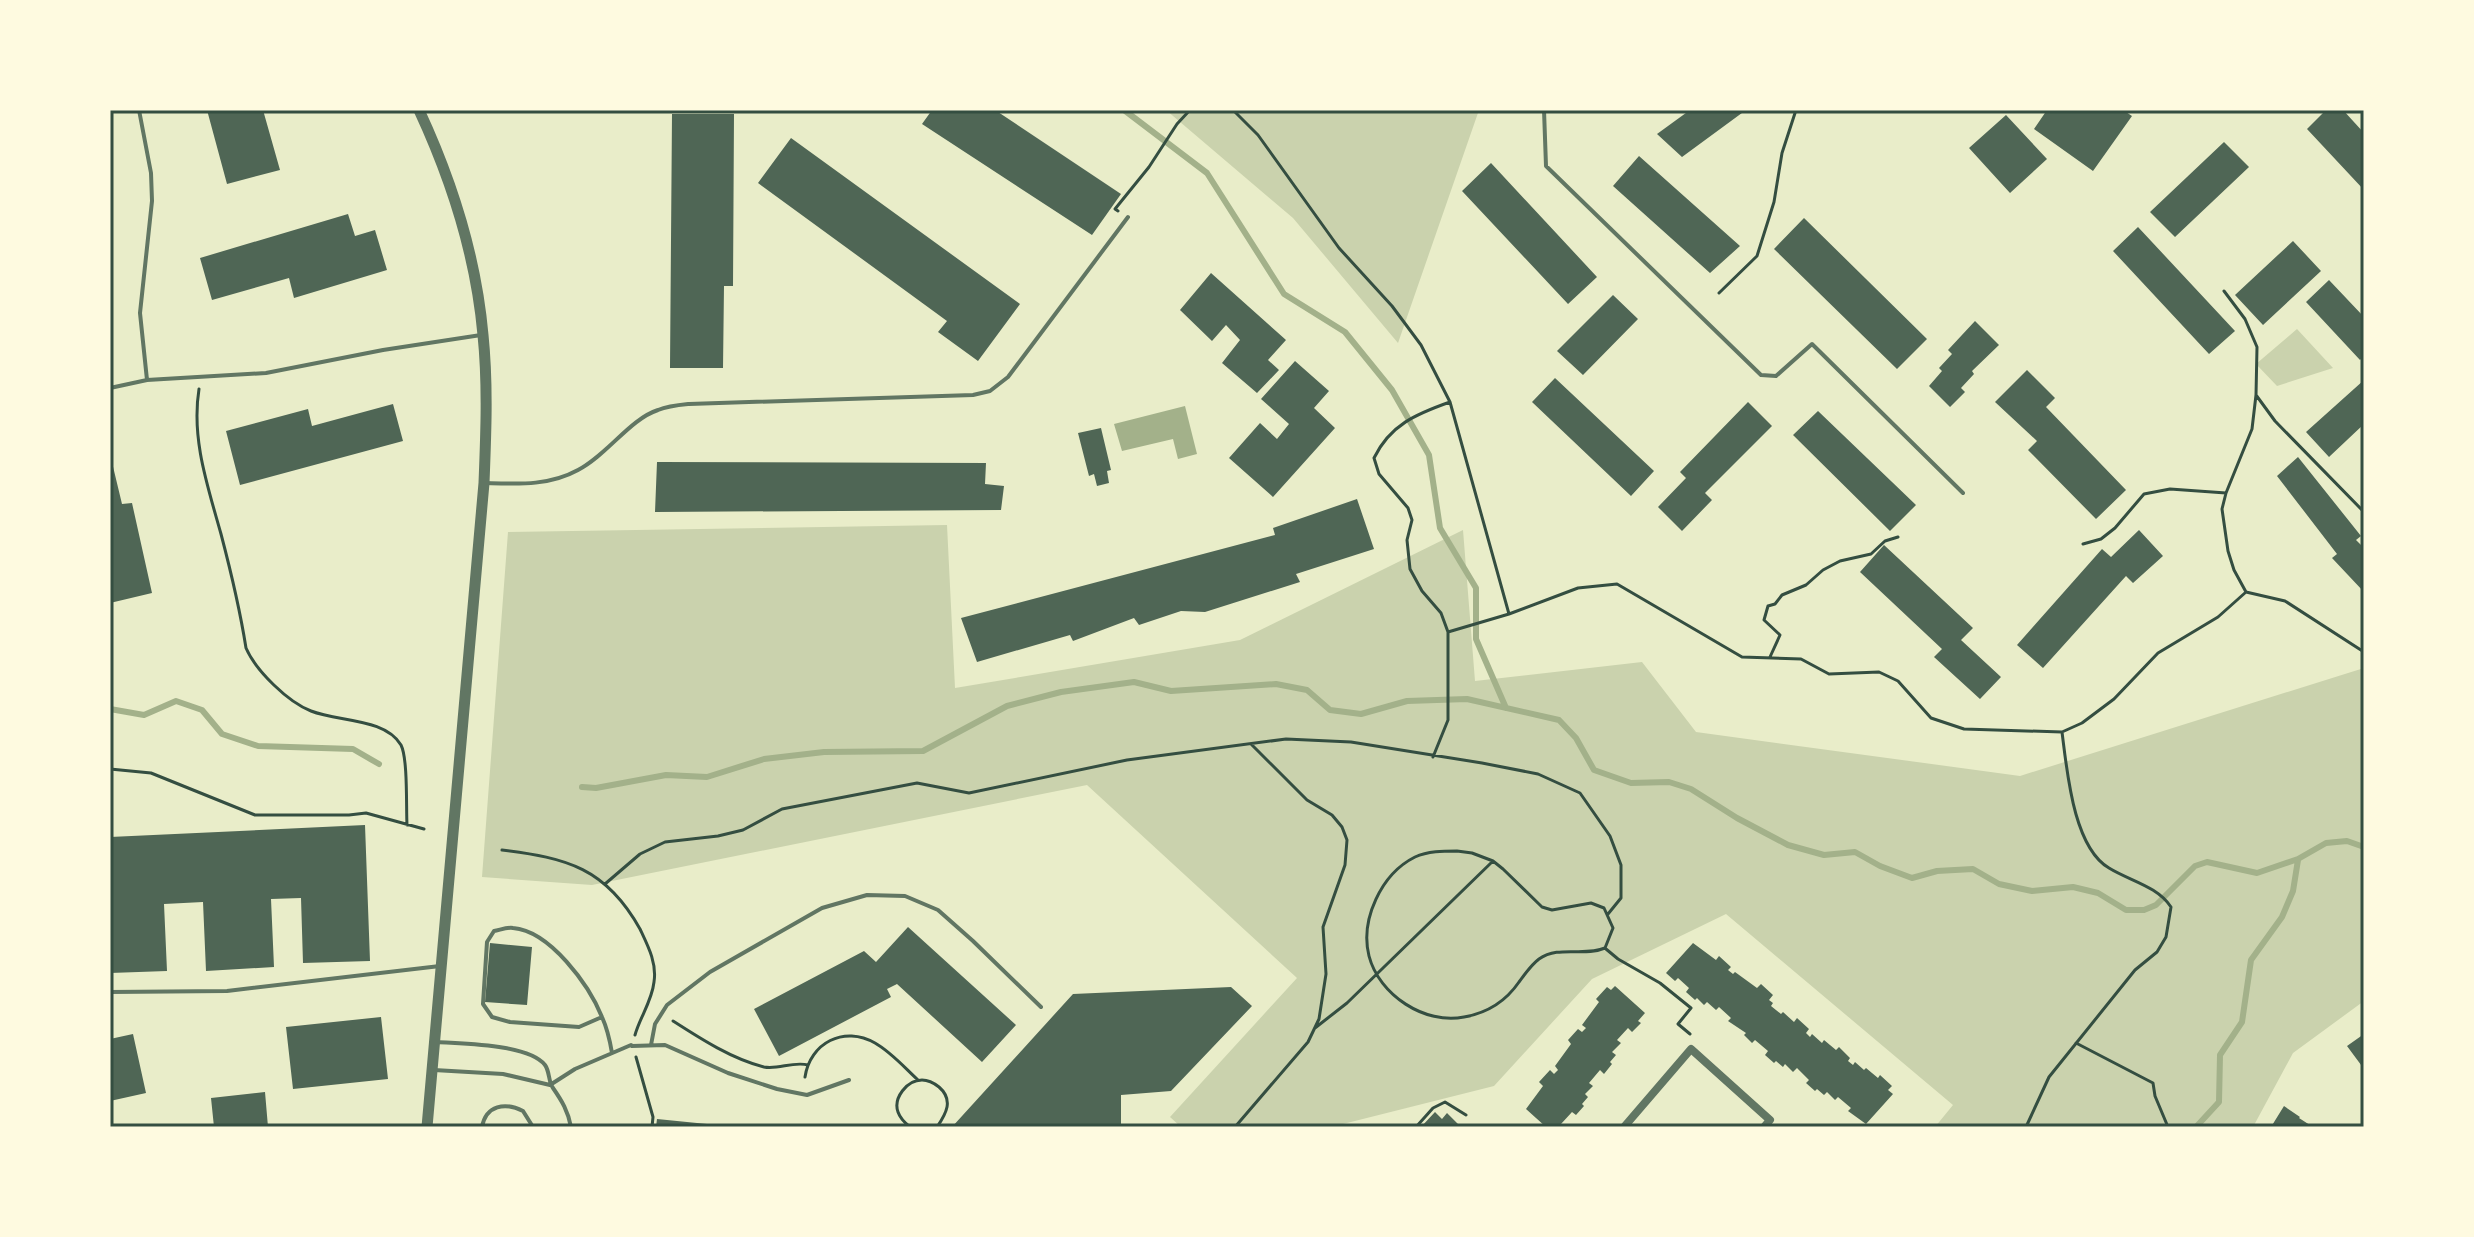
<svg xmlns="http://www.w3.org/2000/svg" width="2474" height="1237" viewBox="0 0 2474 1237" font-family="Manrope,sans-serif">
<rect width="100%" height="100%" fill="#e9edc9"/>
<path fill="#cad2ad" d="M1166,110h313l-81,233 -105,-125z
M2297,329l36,39 -56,18 -21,-22z
M947,525l8,163 285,-48 223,-110 12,151 167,-19 54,70 324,44 344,-108v333l-71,52 -40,74h-318l18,-22 -227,-191 -134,65 -98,107 -163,41h-150l-11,-10 127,-139 -210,-193 -495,100 -110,-8 26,-345z"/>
<path fill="#a3b18a" d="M1185,406l12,48 -19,5 -5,-20 -51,12 -8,-27z"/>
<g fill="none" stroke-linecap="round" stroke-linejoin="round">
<path stroke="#a3b18a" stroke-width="6" d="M1124,110l83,63 77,121 61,38 47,58 37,65 11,73 36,60v51l30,69
M110,709l34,6 32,-14 26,9 20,24 36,12 95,3 26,15
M582,787l14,1 70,-13 41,2 57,-18 60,-7 99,-1 84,-45 54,-14 73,-10 37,9 105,-7 31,6 23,20 31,4 46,-13 60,-2 92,21 17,18 18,32 37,13 38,-1 22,7 46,29 51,27 36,10 31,-3 25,14 32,12 25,-7 36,-2 26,15 33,7 41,-4 25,6 28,17h18l12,-5 39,-39 12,-4 50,11 41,-14 28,-16 21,-2 17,6
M2196,1127l23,-25 1,-47 22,-33 9,-62 31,-43 11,-26 5,-31"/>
</g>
<path fill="#4f6655" d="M207,110h56l17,60 -53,14z
M932,110h63l126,84 -29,41 -170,-111z
M1690,110h56l-64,47 -25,-23z
M2047,110h76l9,6 -39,55 -59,-42z
M2326,110h17l21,23v57l-57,-61z
M672,114h62l-1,172h-9l-1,82h-53z
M2006,115l41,44 -37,34 -41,-45z
M791,138l229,166 -42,57 -40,-29 9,-11 -189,-138z
M2224,142l25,25 -74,70 -25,-25z
M1639,156l101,90 -30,27 -97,-87z
M1491,163l106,114 -29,27 -106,-113z
M348,214l7,22 20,-6 12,40 -93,28 -5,-20 -77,22 -12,-42z
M1804,218l123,121 -30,30 -123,-120z
M2138,227l97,104 -26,23 -96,-103z
M2293,241l28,30 -58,54 -28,-30z
M1211,273l75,67 -18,20 11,10 -22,23 -35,-30 18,-23 -14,-15 -14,16 -32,-31z
M2329,280l35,37v39l-4,4 -54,-58z
M1613,295l25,24 -55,56 -26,-24z
M1975,321l24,24 -27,26 2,3 -13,14 4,4 -15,15 -21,-21 13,-15 -3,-3 13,-14 -4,-4z
M1295,361l34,30 -15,17 21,20 -62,69 -44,-39 31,-35 17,16 12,-15 -28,-25z
M2027,370l28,28 -9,9 80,83 -30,29 -68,-69 9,-9 -42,-39z
M1555,378l99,93 -23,25 -99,-94z
M2364,380v44l-35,33 -23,-25z
M1748,402l24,24 -67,67 7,7 -30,31 -24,-24 28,-29 -6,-6z
M393,404l10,37 -163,44 -14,-54 82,-22 4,17z
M1818,411l98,94 -26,26 -97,-96z
M1101,428l10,42 -4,1 2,12 -12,3 -3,-12 -5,2 -11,-43z
M110,454l12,50 10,-1 20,90 -42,10z
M2298,457l63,79 -5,4 8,8v44l-32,-34 5,-4 -60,-78z
M657,462l329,1 -1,21 19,2 -3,24 -346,2z
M1357,499l17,50 -78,25 4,8 -95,30 -24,-1 -42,14 -5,-7 -61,23 -3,-6 -93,27 -16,-44 314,-83 -2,-7z
M2139,530l24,26 -30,27 -7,-7 -83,92 -26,-23 85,-96 9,8z
M1884,545l89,83 -12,12 40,37 -21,22 -46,-42 8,-8 -82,-77z
M365,825l5,136 -67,2 -2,-65 -30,1 3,68 -68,4 -3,-69 -39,2 3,67 -57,2v-136z
M908,927l108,98 -34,37 -85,-78 -10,5 4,8 -112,59 -25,-47 110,-58 12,11z
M490,943l42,4 -5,58 -42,-3z
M1693,943l23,17 3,-4 12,11 -3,3 5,4 2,-2 22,16 4,-4 12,11 -4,5 4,3 -2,3 10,8 2,-2 11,10 3,-4 12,11 -3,4 4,4 2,-3 10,9 2,-3 12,10 3,-3 11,11 -2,3 5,4 2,-3 9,8 2,-2 12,10 2,-3 12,11 -4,4 5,4 -27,30 -18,-13 3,-3 -13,-11 -3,3 -8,-8 -3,3 -7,-6 -2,2 -9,-8 3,-3 -12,-12 -4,4 -8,-8 -2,3 -7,-6 -2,2 -9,-8 3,-4 -13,-11 -3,3 -8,-8 2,-2 -18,-12 3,-3 -12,-11 -3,3 -9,-8 -3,3 -7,-7 -2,2 -9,-8 3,-4 -11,-10 -3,3 -9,-8z
M1615,986l30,27 -7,8 3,2 -9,9 -4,-4 -11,12 4,3 -9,9 4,3 -6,7 2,2 -8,10 -4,-4 -11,13 4,3 -8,8 3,3 -6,7 2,2 -8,9 -4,-3 -11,12 3,3h-18l-20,-18 17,-23 -4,-4 11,-12 4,4 4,-4 -3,-4 16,-22 -3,-4 10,-11 4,3 4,-4 -4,-3 17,-23 -3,-3 11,-12 4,3z
M1231,987l21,19 -81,85 -50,4v32h-169l121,-133z
M381,1017l7,62 -95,10 -7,-62z
M133,1034l13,59 -36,8v-62z
M2364,1034v35l-17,-23z
M265,1092l3,35h-54l-3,-29z
M2284,1106l16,11 -1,1 14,9h-42z
M1435,1112l7,7 5,-6 14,14h-40z
M657,1119l60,6v2h-61z"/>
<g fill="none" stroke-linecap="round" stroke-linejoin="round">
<path stroke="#344e41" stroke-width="3" d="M1233,110l25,25 81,113 53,58 29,39 29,57c-34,12 -60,23 -76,56l5,16 29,34 4,12 -5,20 3,29 12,22 19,22 7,19
M1118,211l-3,-2 34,-42 28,-43 13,-14
M2224,291l21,28 12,28 -1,48 -4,34 -26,64 -4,16 6,42 6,19 12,22
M1719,293l38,-37 17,-54 8,-49 14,-43
M199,389c-8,50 9,98 22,145 10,38 19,76 25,114 10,23 42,54 65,63 28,11 74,7 90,34 7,14 5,62 6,80
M2256,395l19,26 89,91
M1450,402l59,212
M2083,544l18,-5 14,-11 29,-34 26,-5 56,4
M1770,657l10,-22 -16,-15 4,-14 7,-2 7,-9 24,-10 17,-15 17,-9 31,-7 14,-13 13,-4
M1433,757l15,-37v-88l61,-18 69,-26 39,-4 125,73 59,2 28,15 50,-2 19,9 33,37 33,11 98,3 20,-9 32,-24 44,-46 60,-36 28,-25 39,9 79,51
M110,769l41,4 104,42h94l17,-2 58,16
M502,850c65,8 104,18 138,79 8,17 17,34 14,53 -2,19 -14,35 -19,53
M1457,851l15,2 21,8 10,8 39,38 10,3 39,-7 13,5 9,20 -8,20c-21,9 -46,-3 -66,11 -8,6 -14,15 -20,23 -13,19 -32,31 -55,35 -39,8 -85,-22 -95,-61 -9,-36 12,-82 46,-99 13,-6 28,-6 42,-6z
M605,884l35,-30 25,-12 53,-6 25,-6 39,-21 135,-26 52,10 158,-33 159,-21 65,3 131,21 56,11 42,19 30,43 11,29v33l-13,16
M1606,949l12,10 42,24 31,25 -13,16 12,10
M673,1021c28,18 59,38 91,46 14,3 29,-6 44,-2
M1315,1028l32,-25 146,-142
M2076,1043l77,40 2,13 13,31
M636,1057l17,60 -1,10
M805,1077c5,-34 39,-52 70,-34 16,9 30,25 43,37
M910,1127c-5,-4 -10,-9 -12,-15 -5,-14 9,-32 24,-32 6,0 12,3 17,7 15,13 7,27 -2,40
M1235,1127l73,-85 11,-23 7,-45 -3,-47 22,-62 2,-25 -5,-13 -10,-12 -25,-15 -56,-56
M1416,1127l17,-19 12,-6 21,13
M2026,1127l23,-50 86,-107 22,-18 9,-15 5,-30c-14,-21 -41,-26 -62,-39 -36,-21 -42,-98 -47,-136"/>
<path stroke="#617663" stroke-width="4" d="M139,110l12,63 1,28 -12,112 7,67
M1544,110l2,56 215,209 15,1 36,-32 151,149
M110,388l37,-8 119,-7 117,-23 98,-15
M486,483c32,1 63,3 92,-13 29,-15 52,-51 80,-60 10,-4 21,-5 31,-6l284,-9 17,-4 18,-14 120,-160
M110,992l117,-1 213,-25
M602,1017l-23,10 -69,-5 -18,-5 -9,-13 4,-62 7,-11c6,-1 13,-4 19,-3 37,3 76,57 89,89 5,11 8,24 10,36
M437,1042c26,2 91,2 108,23 5,7 3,16 8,23 9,13 15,23 18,39
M651,1045l4,-21 12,-19 43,-33 112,-64 45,-13 38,1 33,14 35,31 68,66
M434,1070l69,4 47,11
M550,1085l25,-16 56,-24 1,1 33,-1 63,28 49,16 30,6 42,-15
M482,1127c4,-22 23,-25 41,-16l10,16"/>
<path stroke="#617663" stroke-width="8" d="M1624,1127l67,-78 79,71 -6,7"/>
<path stroke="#617663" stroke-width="11" d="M419,110c33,71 57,146 64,225 5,49 3,98 1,148l-57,644"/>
</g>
<rect width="2474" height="1237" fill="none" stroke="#fefae0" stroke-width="224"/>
<rect x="112" y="112" width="2250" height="1013" fill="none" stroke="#344e41" stroke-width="3"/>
</svg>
